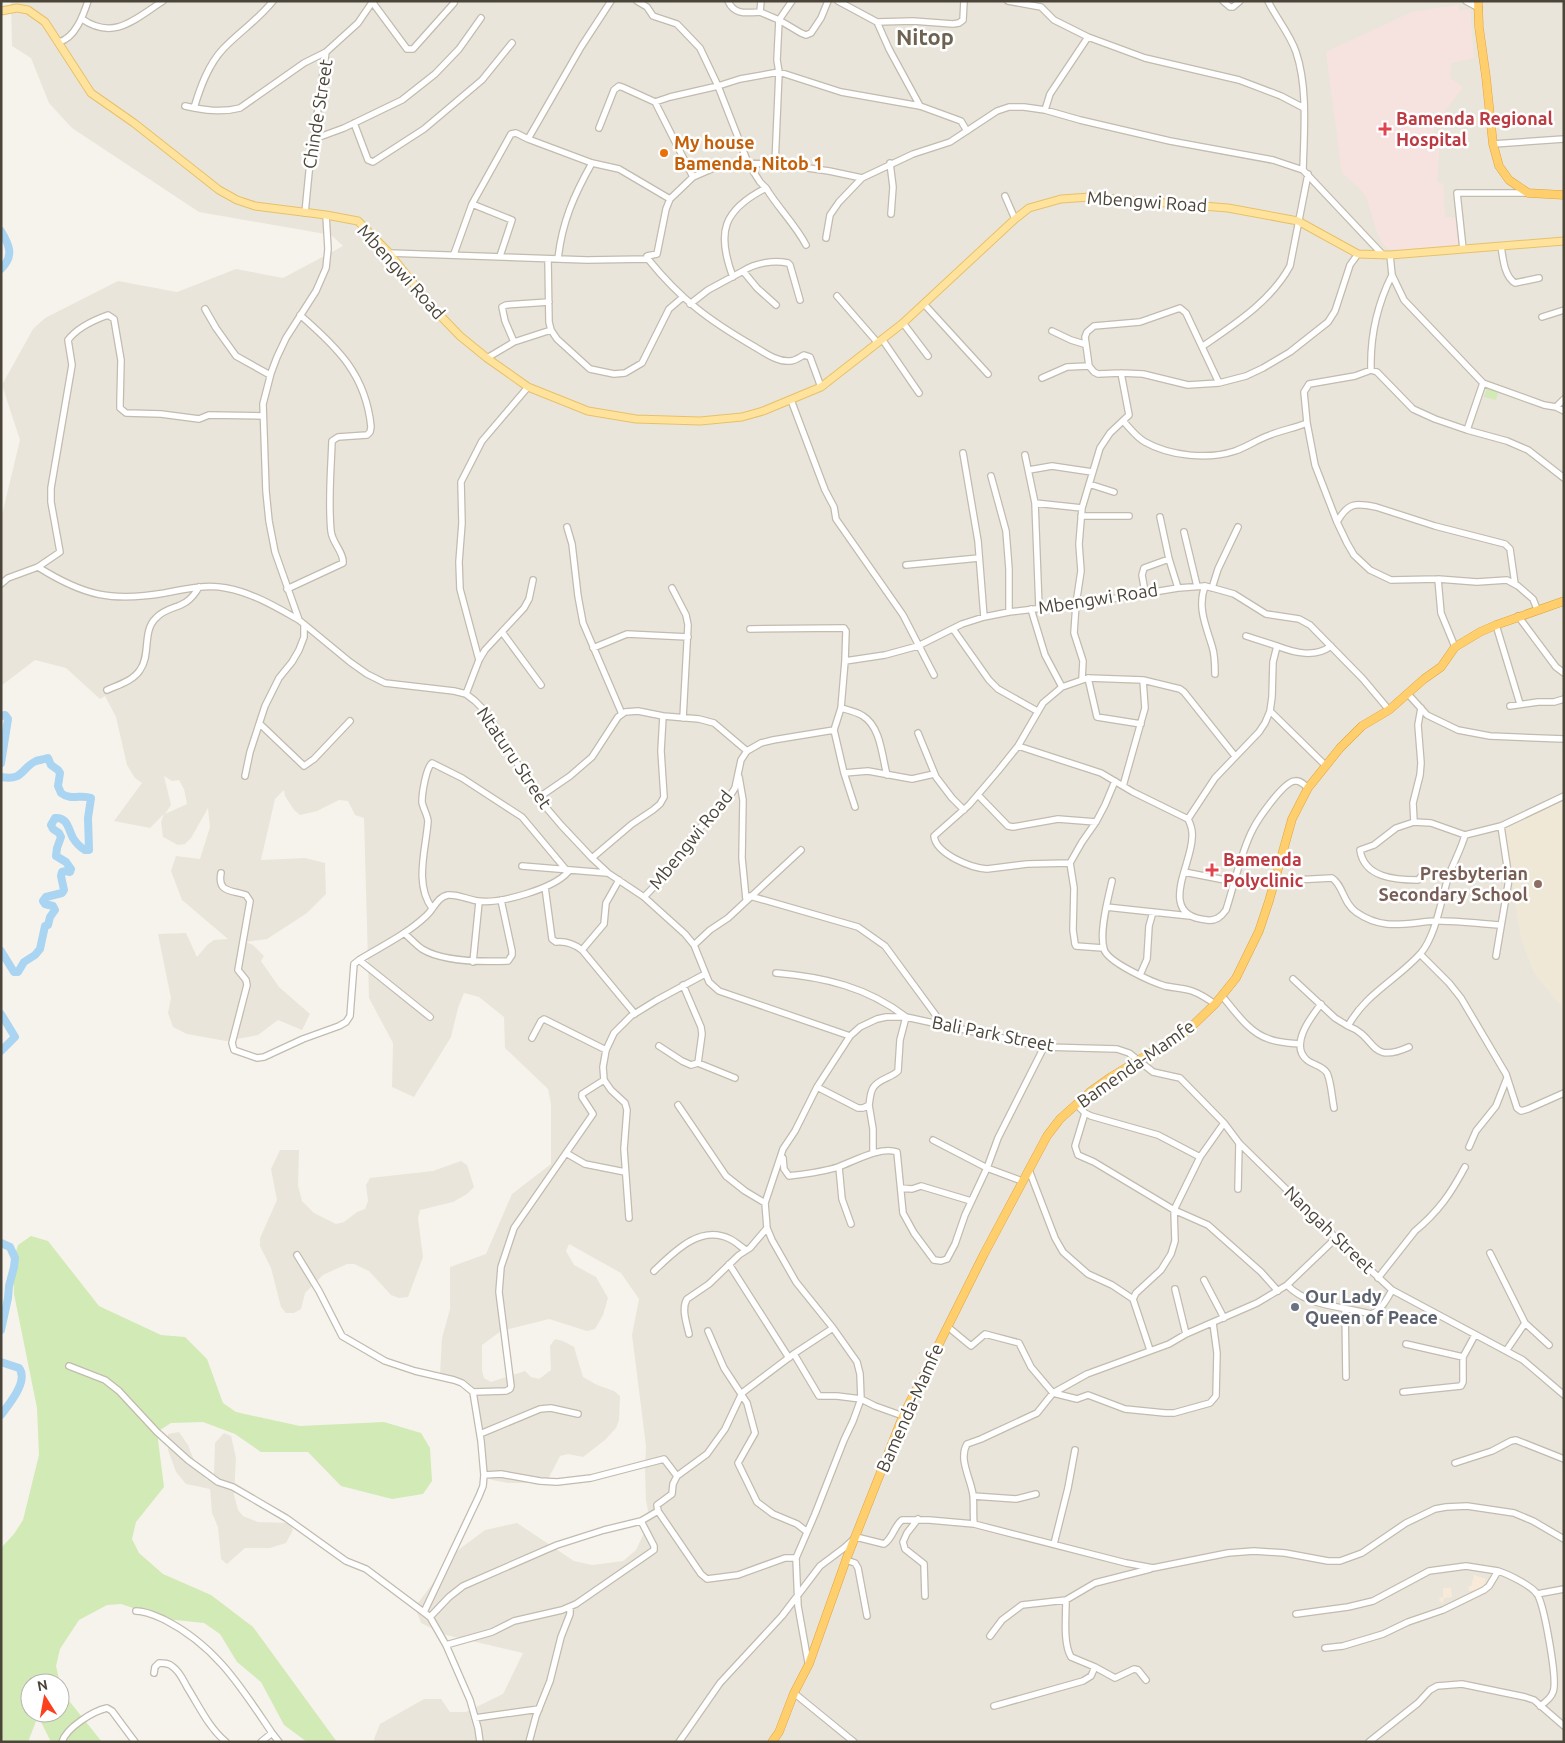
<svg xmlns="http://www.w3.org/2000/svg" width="1565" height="1743" viewBox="0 0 1565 1743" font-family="Ubuntu,sans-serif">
<rect width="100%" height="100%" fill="#f6f3ec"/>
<path fill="#eae5da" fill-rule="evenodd" d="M11,1h1553v1741h-1189l-1,-3 6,-15 44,-25h17l9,13h16l37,-18 20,-41 -77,-18 -25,-12 -6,-16 42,-56 28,-21 32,-7 57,38 18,4 31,-4 13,-11 7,-15 6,-19 -3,-16 -1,-30 1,-24 -14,-111 7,-36 -18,-26 -52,-29 -3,7 8,14 22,12 12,21 -5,17 -8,14 -8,2 -38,-12 -48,12 -19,14v26l2,7 7,4 34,-11 6,6 8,2 12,-9 -1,-24 5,-7 8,2 11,6 9,30 14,8 17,6 6,5 -1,24 -3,8 -11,12 -22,17 -15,-3 -8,2 -14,27h-38l-16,-3 -8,-5 -9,-77 -7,-11 -28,-12 2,-37 8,-29v-42l36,-13 26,-60 39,-30v-60l-3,-15 -43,-41 -1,-31 -25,-20 -15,-4 -6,15 -7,29 -37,60 -22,-10 1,-44 -24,-45 -5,-180 -9,-3 -7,-14 -9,-1 -22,11 -17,4 -6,-5 -9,-14 -1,-6 -9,9 -14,61 44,-2 20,5 1,31 -19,19 -40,26 -21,3 7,3 11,11 -3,5 18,26 31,27 -8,16 -24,-10 -20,15 -32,6 -39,-7 -14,-7 -5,-14 3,-15 -13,-64 28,-1 11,24 10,-12 7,-5 14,-1 -46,-39 -11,-29 5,-15 24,3 10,-32 -2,-19 -17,30 -6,6 -7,1 -15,-8 -2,-15 3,-8 -14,14 -36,-7 28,-38 -7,-5 -8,-13 -11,-48 -11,-21 -5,3 -34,-31 -31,-8 -34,26v-167l19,-79 -18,-55 31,-56 12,-11 73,-37 59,11 59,-23 47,9 60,-32 -12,-11 -132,-23 -127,-84 -23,-25 -18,-45 -19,-12zM164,776l8,5 7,-1 5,9 3,15 -22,10 6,-9z
M280,1150h19l-1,35 4,16 12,12 22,11 8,-2 13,-10 8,-3 3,-8 -2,-16 4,-7 63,-7 28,-10 6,4 7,22 -7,7 -14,8 -33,8 -2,8 5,39 -15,40 -9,1 -8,-3 -22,-24 -15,-7h-7l-24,11 -18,18 -4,16 -7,4h-8l-5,-6 -10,-39 -11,-22v-8l17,-38 -6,-31z
M179,1432l9,13 9,23 10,12 7,-4 1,-33 9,-10 7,3 5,22 -2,37 4,15 5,6 15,6 32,1 3,7 -7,13 -16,5h-25l-18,16 -6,-5 -3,-32 -6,-14 -2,-24 -24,-5 -10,-12 -8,-22v-16z"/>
<path fill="#f7ead8" d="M1474,1575l12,4 -3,9 -2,-1 -1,3 -11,1 -1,-5h3z
M1443,1588h8l1,9 -8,1 -1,5 -4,-2 1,-4 3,1z"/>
<path fill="#efe8d6" d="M1564,800v209l-30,-36 -13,-34 -17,-110z"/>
<path fill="#f6e3e0" d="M1458,5l1,6 11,-1 4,48 -23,5 -1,15 13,9 -23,31 -10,21 9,4v16l-2,23 6,2 2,33 12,1 1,27 -60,5 -11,-2 -5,-5 -5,-10 -10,-35 -8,-10 -17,-15 -16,-121 86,-40z"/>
<path fill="#d2eab5" d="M1487,388l11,4 -2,8 -12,-3z
M31,1236l17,5 51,65 62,29 24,2 22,22 16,44 13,9 64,14 84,-4 37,11 9,15 2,33 -9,13 -31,5 -51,-13 -33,-34h-47l-26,-18 -32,-12 -32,1 -14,9 7,55 -28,35 -4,17 7,14 24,21 48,21 42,32 84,115h-30l-23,-17 -23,-43 -24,-20 -17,-28 -16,-11 -38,-4 -45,-15 -14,1 -28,15 -19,29 -4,17 4,17h-30v30h30v-30l6,14 36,45h-51l-13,-26 -10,26h-27v-194l13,-14 9,-14 16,-65 -2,-47 -23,-114 -1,-33 5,-16z"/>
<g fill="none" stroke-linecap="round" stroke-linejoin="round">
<path stroke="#a9d4f2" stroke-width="8" d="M1,231c9,15 13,25 0,38
M1,716l4,-1 3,4 -7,44
M1,777c23,4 20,-9 35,-16 4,-1 9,-2 12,-3l3,7 7,5 2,3 -2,13 3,7c10,8 20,1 30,5l-3,20 1,32h-4c-5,-3 -9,-7 -12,-12 -5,-9 -5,-21 -18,-20l-4,7 2,4 6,4 2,4 -4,11 -1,8 10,6 5,7 -1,3 -4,-1 -4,1 -1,4 3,14 -2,3 -16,4 -3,4 2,3 8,2 2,4 -5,7 -2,8 -3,1 -5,23 -5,6 -11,7 -6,10h-4l-13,-21
M1,1014l14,23 -14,14
M1,1243l9,4 5,11 -1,9 -5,19 -1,12 -7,32
M1,1362l18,6c10,13 -10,36 -18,47"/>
<g stroke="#c2bbae" stroke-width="8">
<path id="minor" d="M637,1l10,6 6,9 24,8 23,24 18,38 30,77 12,19 6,6c-43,22 -50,44 -33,89
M728,1c6,14 18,12 32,11
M761,1l-1,11 19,8 -2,40 2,12 62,20 79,14 41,15 6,10
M792,1l-13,19 22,13 5,2 5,-2 10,-15 7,-17
M838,1l39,21 36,-1 40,3 6,-1 4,-3 1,-19
M1008,1l33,6 13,13 34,17 57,21 94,22 42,16 23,12
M1223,1l7,6h3l7,-6
M1268,1c8,17 22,33 28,51 12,35 8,81 7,118
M1466,1l13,7
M373,3l34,46h6l41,-46
M82,19c32,22 53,0 81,-18
M877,22l12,27 31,57
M59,42c16,-4 24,-26 29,-41
M185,106c19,4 36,7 55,2l64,-45 22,-11
M194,108c6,-20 14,-43 29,-59 16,-17 35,-29 50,-48
M1045,110l5,-16 38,-57
M354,123l14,37 5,2 51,-33 58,-49 30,-37
M599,128l15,-38 5,-4 3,1 33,15
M314,139l30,-11 58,-28 33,-26 24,-25 22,-31
M528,139l64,24 27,6 51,30
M1493,144l71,-5
M890,163l3,24 -2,27
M693,177l-38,-75 15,-5 48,-11 22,-7 39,-7 -4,92
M766,188c12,20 29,36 40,57
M1005,196l10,23
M472,204l40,16 -12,36
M305,213l4,-41 17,-120 32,-29 15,-22
M326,215l2,34 -2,19 -10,23 -30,47 -9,19 -6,16 -8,31 3,87 3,30 6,31 24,68 51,42 17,12 18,9 69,8 12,3 9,7 12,12 51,85 23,27 31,33 16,15 36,24 41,37 9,11 15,37 10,9 131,45
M826,238l4,-23 9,-13 23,-24
M1501,246c2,12 3,30 14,37l24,-5
M1463,249l-6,-56h71
M389,253l198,7 61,-1 -1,-3 10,-2 9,-45 4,-10 23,-22 23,-10 22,-4 41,1 50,7 33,7 51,-24 37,-12 47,-31 12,-4h15l21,3 35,10 90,21 103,19 30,10 80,85
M454,254l18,-50 39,-70 5,-1 12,6 53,-92 30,-46
M1390,255l2,20 12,25 79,83 61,22 12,2 8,4
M548,259l1,63 2,8 6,9 33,30 24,5 11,-1 17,-10 27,-54 14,-12
M558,259c4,-37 16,-64 34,-96
M648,259c33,41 62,62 107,88 10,6 22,15 35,14 5,0 10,-4 14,-6l6,2 11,30
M743,271c12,-8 30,-11 45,-8l2,2 10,35
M1392,275c-15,30 -22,61 -21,95l6,2 36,37 22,10 32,11
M837,296l40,46
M690,304l18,-14 35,-19 14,17 19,17
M924,304l64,70
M1180,308l6,5 33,70 -31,2 -45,-11 -22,-1 -23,1 -4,-2 -5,-6 -4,-29 2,-5 7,-6 46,-4z
M205,309l11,19 20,28 34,19
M1542,317l22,-7
M903,323l25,33
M1052,331l19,9 13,4
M882,339l37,54
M514,342l-9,-21 -3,-14 4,-2 43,-3
M1203,346c32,-22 68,-45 87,-80l18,-92
M487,358l27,-16 37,-12
M1042,378l25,-11 22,-1
M1219,383l27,-7 17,-8 27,-16 38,-30 7,-11 15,-46 8,-11
M1483,383l-16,47 40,11 21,9 36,28
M791,400l34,90 9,17 2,12 67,96 31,60
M1556,407l8,-8
M1123,421c7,7 13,16 22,21 25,14 63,18 90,9 12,-4 23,-12 35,-16 12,-5 25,-7 37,-12l-3,-31 5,-8 46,-8 16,-6
M1307,423l8,42 22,57 10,21 7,12 16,15 21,10 47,-1 39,3 30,-2 11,6 15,13 4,10
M963,453l15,88 6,76
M1025,455l10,48 4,105
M1029,470l23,-4 40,6
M991,476l15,55 3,38v43
M1089,484l25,8
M1035,503l47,5
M1081,516h48
M1160,517l9,42 9,29
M1337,522c11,-20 19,-19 39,-15l59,19 70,18 5,5 5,35
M567,527l5,17 6,52 5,27 39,91
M1184,532l13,54
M906,565l73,-7
M38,567c46,29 74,35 127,26 20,-4 41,-9 61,-5 27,5 50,19 73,32
M1438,579l3,34 14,34
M1,584l7,-6 30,-11 22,-15 -9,-50v-14l21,-123 -4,-25c9,-12 26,-20 40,-25l6,4 7,41 -1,43v5l6,5 35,1 38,5 10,-4 54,1
M1205,586c-8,21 1,40 7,60 3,9 3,18 3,28
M672,588l14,27 2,10 -5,93
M1212,588l6,-19 20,-42
M287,589l56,-26c1,-11 -11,-20 -12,-32 -3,-30 0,-60 1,-90l6,-4 29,-2 3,-3 1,-5c-5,-52 -33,-79 -71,-112
M1145,592l-3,-17 2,-7 25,-9
M1031,609l14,46 17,32
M1518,616l38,51 8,6
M1496,625l24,79
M750,629l94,-1 2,3 -1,30
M953,629l36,51 9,9 39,22
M502,632l39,53
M1246,636l31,10
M593,648l34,-14 61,3
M479,660l-19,-71 -1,-27 3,-39 -1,-41 21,-41 46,-54
M1088,678l55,2 37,9 4,3 51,64
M1082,679l1,-18 -9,-28 2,-29 5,-33 -2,-27 3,-36 18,-60 10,-15 19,-18 -8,-42
M107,690c11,-5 26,-9 33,-20 11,-15 2,-39 16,-52 14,-15 29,-6 43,-31
M466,694l13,-34 6,-10 39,-42 5,-9 4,-19
M1408,694l19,21 31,15 32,6 74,3
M1510,706l28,-4h16l10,-3
M841,708c7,2 16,4 22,8 18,11 19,41 24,59
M1270,711l55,54
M260,724l44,42 10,-7 36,-38
M834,730l10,43 11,34
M918,733l18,44 16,21 12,12
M1018,746l83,27 32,19 55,27c3,6 5,12 4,19 0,26 -36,78 15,82 9,1 14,-3 19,-10 8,-24 15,-59 27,-81 5,-10 31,-48 42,-48 6,-1 9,4 13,7
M844,773l24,-2 44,8 22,-5
M245,776l5,-24 15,-46 14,-28 13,-16 7,-12 5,-13v-12
M739,777l4,23 -1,58 4,41
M1123,786l22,-78 -2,-28
M978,795l30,31 5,1 45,-8 38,3
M538,798l32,-22 22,-19 26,-40 7,-5 13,-1 25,5 36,3 15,4 33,28
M1188,819l27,-41 44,-46 6,-9 5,-12 2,-14 1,-35 4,-16c18,7 38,12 54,0
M1414,822l-1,-19 7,-28 1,-12 -3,-38 3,-17
M592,858l40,-34 21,-14 7,-6 4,-7 -3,-46 2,-35
M1070,863l-43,1 -40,5c-16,-1 -51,-15 -53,-33l35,-31 29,-34 20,-25 25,-43 19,-16 26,-9 9,39 44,7
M522,866l85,7
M1184,872l51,10
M221,873c-4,20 11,17 25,22l4,6 -12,69 8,10 1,5 -15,58 2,7 23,8 7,-1 39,-18 36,-13 7,-4 4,-6 4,-52 5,-4c23,-14 48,-26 67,-44 8,-7 11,-19 22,-21 10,-1 21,5 30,6 22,3 75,-12 90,-29l-46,-55 -60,-39 -30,-15c-6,5 -10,30 -10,39 1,6 5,12 6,19 -2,28 -14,63 4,87
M1450,874l-25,-2 -7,8c-22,0 -54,-2 -58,-30l14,-5 22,-17 18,-6 17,1 34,12
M1112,881c-4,17 -13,52 -8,68 3,13 48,33 61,37 9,2 18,2 27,5 8,3 16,8 23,13
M1275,881l57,-3c11,7 11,25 24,34 27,19 49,11 79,9 21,-1 44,3 65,4
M545,887l7,52 4,3c9,-1 18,2 26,8l53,64
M750,896l108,31 27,19 58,79
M644,897l29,-30 20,-32 35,-36 7,-11 6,-28 6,-9 14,-8 12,-3 61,-10 7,-22 4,-47 40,-6 33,-9 44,-22 22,-7 25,-5 84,-10 85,-14 27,-2 15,4 14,4 32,20 33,5 11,6 53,54 26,31
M1106,907l84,9
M404,933c6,5 11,11 18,16 21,13 61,13 86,12l4,-6v-4l-11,-51
M694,945l16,-15 18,-12 73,-68
M1103,948l-27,-2 -1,-2 -2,-14 1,-42 -4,-25 12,-21 14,-20 9,-17 10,-24
M582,950l22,-26 2,-21 13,-23
M1420,954l29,29 12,15 45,76 11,34 4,3 7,-2 36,-16
M1496,956l13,-77 -8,-53
M359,960l71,57
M473,962l6,-60
M776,973c48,4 91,14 130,44l-6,23 -2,31c-7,7 -20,8 -25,17 -3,5 -3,12 -4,17l-6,3h-5l-41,-21
M1140,975l7,-16 2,-33 4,-14
M1293,979l42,39 13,8
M683,985l18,42 1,7 -4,29
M1222,996c13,15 27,37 47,43 10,4 21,4 31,5
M1321,1004c-10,13 -32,41 -14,56 6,5 16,6 20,13 4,8 5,25 7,35
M532,1038l9,-17 3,-2 62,31
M659,1046l23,15 9,4 7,-2 37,15
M1409,1047c-41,18 -31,-10 -61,-21 18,-33 49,-46 73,-73 15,-18 20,-53 27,-75 5,-15 13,-28 17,-43l36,-9 63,-30
M1076,1104l9,9 6,3 67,19 42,22
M678,1105l48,71 19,15 20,12
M869,1105l4,24v24
M1085,1113l-10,33 3,9 16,7 80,48 34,15 53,47 17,19
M933,1140l54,28 35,13
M1469,1147l7,-16 20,-25 11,-28
M566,1153l19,11 40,8
M783,1158l1,11 5,7c16,-2 34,-4 49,-9 17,-6 42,-21 59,-15l6,61 11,20 20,27 7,1 6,-2 8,-15 10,-29 22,-47 11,-30 46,-91
M839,1167l3,32 9,25
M1029,1170l26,68 8,14 25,22 24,11 21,14 17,51
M901,1188l11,1 9,-3 50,15
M1238,1189l1,-46
M629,1218l-5,-69 3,-39 -2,-7 -14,-13 -7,-10 -1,-13 3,-17 8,-17 17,-17 26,-16 48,-26
M1490,1253l35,70 24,22
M297,1255l22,36 23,45 43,25 30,10 39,9 8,3 11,9 8,49 3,34 17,-1 39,7 17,1 34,-4 73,-19 13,17
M729,1264l60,94
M654,1271c20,-19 46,-47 76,-32 6,3 11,8 16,11
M1378,1278l37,-47c24,-20 36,-38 50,-64
M1204,1280l20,38
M1287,1285c21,22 55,21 84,29 10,-3 16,-15 21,-24
M1175,1289l11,45
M1133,1299l3,-6 25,-23 10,-16 4,-13 -1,-31 26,-53 24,-34
M1345,1309l1,68
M948,1327l23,19 14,-12 34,9 12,24 22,26 24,6 11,-4 37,14 40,4h9l36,-10 6,-7 1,-43 -4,-30
M708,1331l16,37 23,35 8,30 -17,30 19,39 16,12 24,10 9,7
M689,1334c-2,-10 -8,-25 -2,-35l22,-15 30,-29 11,-7 17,-20
M1406,1344l57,13
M1506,1351l19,-28
M794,1354l25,42h18l24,3 -8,22 -9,19 -29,74 -19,44 2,48 10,56
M69,1366l36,14 14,11 38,41 31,28 30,22 15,5 53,31 60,43 20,8 64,48 16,28 24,55 8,28 2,14
M473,1392l33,-1 4,-2 1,-3 -12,-94 2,-25 13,-39 79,-114 -11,-17v-3l22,-14
M1403,1392l58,-6 2,-4v-25l12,-22
M903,1416l-28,-10 -14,-7 -1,-25 -3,-12 -24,-34 -37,-46 -24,-42 -5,-12 -2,-25 18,-54 12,-18 22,-44 33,-51 10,-9 17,-8 9,-2h20l138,30 73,2 12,4 24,19 27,6 44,45 15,20 97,95 56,52 131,70 41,35
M480,1434l60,-25 11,-1 27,6
M1455,1463l37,-12 19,-10 5,-1 48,19
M973,1496l43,3 20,-5
M918,1519l-11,14 -4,9 2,7 19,15 1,32
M974,1524c-1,-10 0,-20 -1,-29 -2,-16 -15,-36 -6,-51l14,-5 56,-26 16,-20 34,-19 82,-30 17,-10 71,-31 30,-18 49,-47
M1054,1544l14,-56 7,-38
M796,1558h-11l-47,17 -31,4 -6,-5 -43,-63 -1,-6 15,-11 1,-10 4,-8 30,-22 18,-25 17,-36 53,-40 38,-25
M846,1560l9,3 3,5 9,48
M1537,1594l27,-5
M1066,1600c0,18 -3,43 5,57l24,10 20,11 19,-9 4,1 8,10
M136,1611c11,0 20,5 29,9 51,26 76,67 107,113
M424,1612l55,-116 4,-10 1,-11
M1296,1614l52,-7 25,-6 56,-30 37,-5 32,5
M430,1617l19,-20 14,-11 94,-41 47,-15 37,-9 17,-10
M990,1636l12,-16 20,-15 44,-5 29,-17 55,-14
M446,1645l46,-13 22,-11 48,-11 14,-6 78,-54v-4l-13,-25
M1325,1648l18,-2 40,-12 25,-12 35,-12 41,-20 5,-4 9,-15c10,3 34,15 39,23 7,10 21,87 16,98 -2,6 -7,10 -13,14
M154,1673l1,-6 4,-4c5,0 10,0 14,4 7,5 10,13 14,20 12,19 22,41 39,55
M794,1693l60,49
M994,1706l89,-25 8,-5 4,-9
M475,1718l64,-9
M62,1742c4,-14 31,-31 45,-34l5,3 23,31
M261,1742l11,-9 7,9
M529,1742l7,-26 14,-35 11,-44 9,-23v-7
M679,1742l41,-59 62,-67 38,-50 24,-18 12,-11 28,7c9,-6 10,-18 18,-24h27l45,4 152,39 27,5 75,-15 26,-2 31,2 43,8h12l22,-8 44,-30 29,-14 11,-2 21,-1 47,7 19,8 31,18
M1369,1742l49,-39 12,-13 7,-4 25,-2 63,13 9,3 30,26"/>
</g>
<g stroke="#e6c16a" stroke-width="9">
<path id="major" d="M1,11l16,-3 11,2 17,12 46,71 43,30 85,67 18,10 18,6 71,9 32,6 31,32 43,54 28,29 27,22 41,29 60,24 48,8 64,2 42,-4 21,-6 58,-24 82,-64 112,-104 14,-11 32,-9 29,-2 138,11 70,13 60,33 32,1 174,-14"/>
</g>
<g stroke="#e0a43c" stroke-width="9">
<path id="highway" d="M1478,1l1,26 7,50 7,67 6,22 10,14 19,13 36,2
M772,1742l7,-10 15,-39 15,-29 37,-104 57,-144 81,-162 63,-118 13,-17 30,-27 21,-15 77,-47 27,-26 21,-26 23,-47 10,-30 23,-82 16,-31 32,-40 22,-22 27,-16 35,-31 17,-12 14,-20 25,-15 16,-7 68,-24"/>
</g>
<use href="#minor" stroke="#fff" stroke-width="5.5"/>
<use href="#major" stroke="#ffe39c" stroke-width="7"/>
<use href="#highway" stroke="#ffcf6e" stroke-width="8"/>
</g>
<g fill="#e0444e" stroke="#fff" stroke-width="2">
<path d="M1382.5 121.5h5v5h5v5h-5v5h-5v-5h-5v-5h5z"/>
<path d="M1209.5 862.5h5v5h5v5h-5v5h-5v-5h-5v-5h5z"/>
</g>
<circle fill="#e8710a" stroke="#fff" stroke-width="2" cx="664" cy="153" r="5"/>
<circle fill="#8d6e63" stroke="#fff" stroke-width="2" cx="1538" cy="884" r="5"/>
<circle fill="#6b7280" stroke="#fff" stroke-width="2" cx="1295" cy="1307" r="5"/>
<g text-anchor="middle" stroke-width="5" stroke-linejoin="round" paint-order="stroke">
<g font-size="18" fill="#4b4439" stroke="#fff">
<text transform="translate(318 114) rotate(-81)" y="6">Chinde Street</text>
<text transform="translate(1147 202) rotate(4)" y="6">Mbengwi Road</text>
<text transform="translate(401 272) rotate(48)" y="6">Mbengwi Road</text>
<text transform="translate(1098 599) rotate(-9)" y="6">Mbengwi Road</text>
<text transform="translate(514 758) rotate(56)" y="6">Ntaturu Street</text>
<text transform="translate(691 840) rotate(-51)" y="6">Mbengwi Road</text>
<text transform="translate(993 1034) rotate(11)" y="6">Bali Park Street</text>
<text transform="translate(1136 1064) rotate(-35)" y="6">Bamenda-Mamfe</text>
<text transform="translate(1329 1230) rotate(44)" y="6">Nangah Street</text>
<text transform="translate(910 1408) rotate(-66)" y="6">Bamenda-Mamfe</text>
</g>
<g font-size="18" font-weight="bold" fill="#be3a42" stroke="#fff" text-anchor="start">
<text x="1396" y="125">Bamenda Regional<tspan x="1396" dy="21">Hospital</tspan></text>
<text x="1223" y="866">Bamenda<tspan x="1223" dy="21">Polyclinic</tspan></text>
</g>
<g font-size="18" font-weight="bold" fill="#c56008" stroke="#fff" text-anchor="start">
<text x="674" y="149">My house<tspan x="674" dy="21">Bamenda, Nitob 1</tspan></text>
</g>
<g font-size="18" font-weight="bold" fill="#785e54" stroke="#fff" text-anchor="end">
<text x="1528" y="880">Presbyterian<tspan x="1528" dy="21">Secondary School</tspan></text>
</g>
<g font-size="18" font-weight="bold" fill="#5b616d" stroke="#fff" text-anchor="start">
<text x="1305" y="1303">Our Lady<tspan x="1305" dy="21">Queen of Peace</tspan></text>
</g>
<g font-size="22" font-weight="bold" fill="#6e6250" stroke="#fff">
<text x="925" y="45">Nitop</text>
</g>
</g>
<rect width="1565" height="1743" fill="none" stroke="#4b4439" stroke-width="5"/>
<g transform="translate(45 1698) rotate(349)"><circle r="24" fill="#ffffff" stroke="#b7b4b0"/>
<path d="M0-4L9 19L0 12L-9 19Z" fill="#fc3f1d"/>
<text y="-8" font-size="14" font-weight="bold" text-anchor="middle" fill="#4b4439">N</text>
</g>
</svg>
